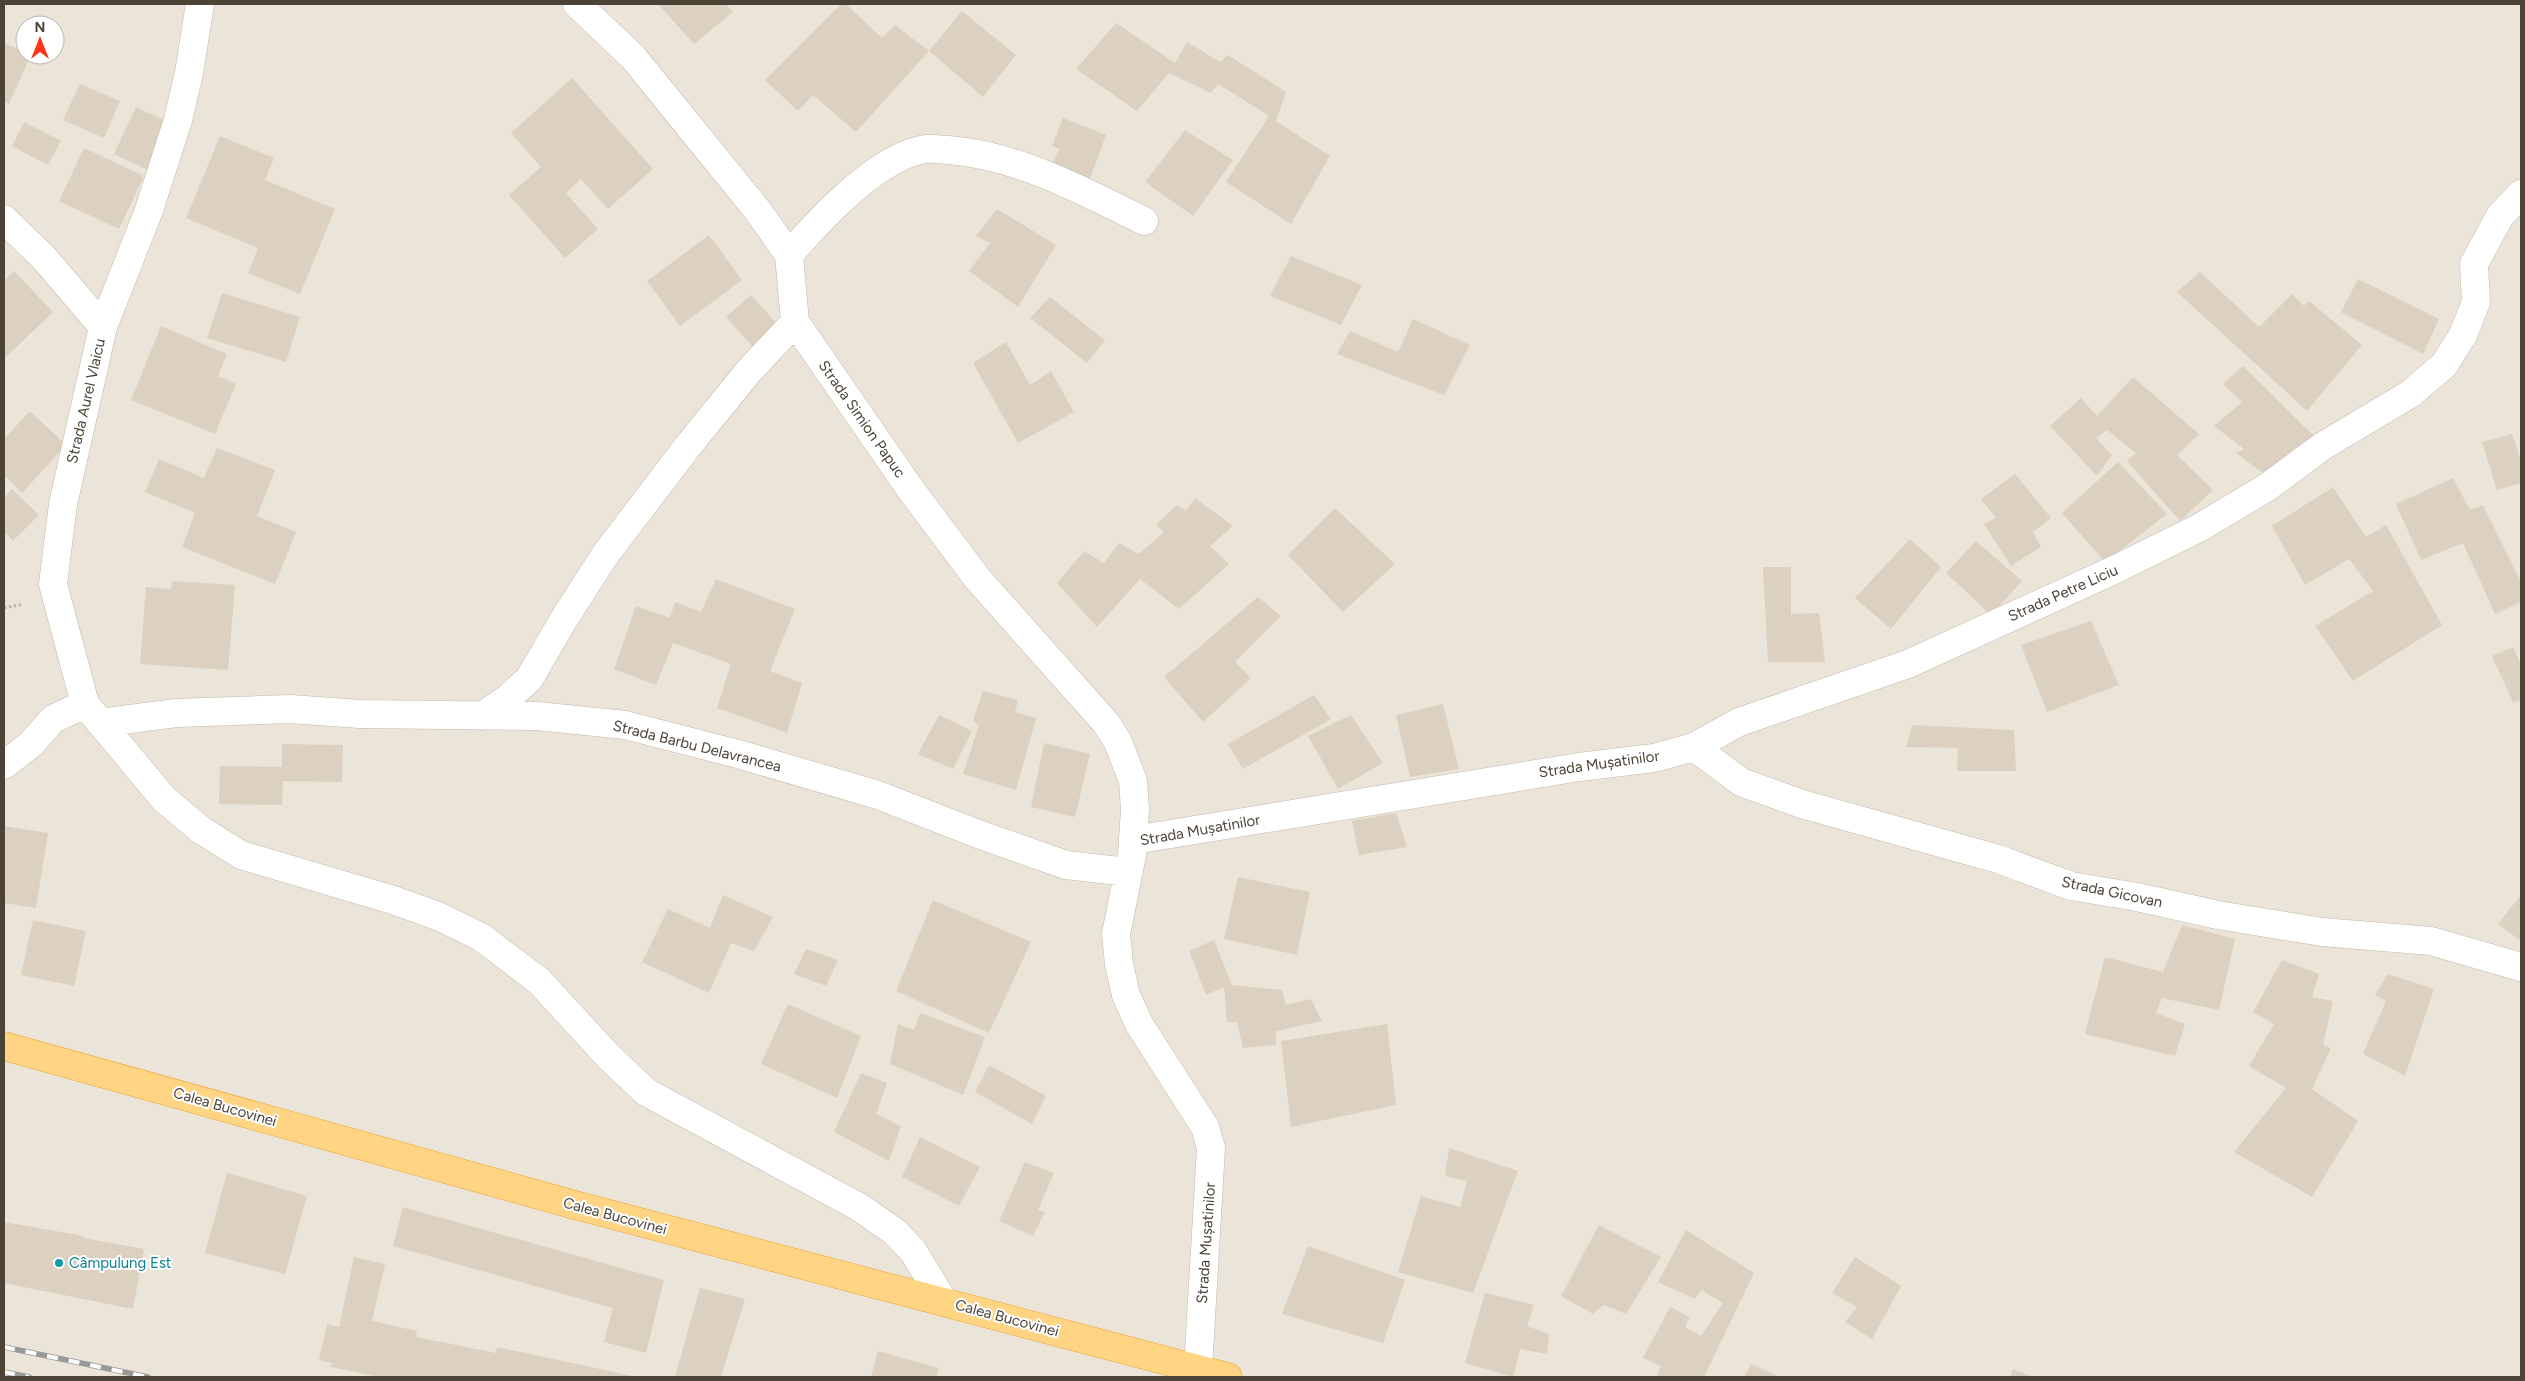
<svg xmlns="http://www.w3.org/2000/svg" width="2525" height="1381" viewBox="0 0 2525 1381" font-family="Figtree,sans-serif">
<rect width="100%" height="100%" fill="#f6f2ea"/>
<path fill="#ebe4d8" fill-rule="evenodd" d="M4,4h2517v1373h-2517zM25,25h30v30h-30z"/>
<path fill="#dcd1c1" d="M658,4h68l7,8 -39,32z
M841,4h5l36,34 13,-13 34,26 33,-40 54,44 -33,42 -54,-46 -73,81 -43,-37 -15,16 -33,-31z
M1116,23l59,40 12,-21 33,20 8,-7 58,37 -10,29 54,35 -39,68 -65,-42 43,-66 -51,-32 -7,9 -42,-20 -32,38 -61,-42z
M4,43l21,9v3h6l-22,49 -5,-2z
M572,78l81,91 -45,40 -27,-30 -15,14 32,36 -33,29 -56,-63 32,-28 -30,-34z
M80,84l40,17 -16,37 -41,-18z
M136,107l36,17 -22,47 -36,-17z
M1063,118l43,17 -19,52 -38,-17 11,-21 -8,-3z
M24,122l37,19 -13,24 -36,-19z
M1185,130l48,30 -40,56 -48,-34z
M220,136l54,22 -9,22 70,29 -35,85 -52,-21 10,-25 -72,-30z
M84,148l60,28 -25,53 -60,-28z
M997,209l59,36 -38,62 -49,-36 21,-28 -14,-7z
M709,235l33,45 -62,46 -33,-45z
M1291,256l71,29 -21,40 -71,-29z
M14,271l39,41 -49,47v-78z
M2200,272l59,55 33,-33 12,12 5,-5 53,44 -55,66 -130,-119z
M2358,279l81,40 -16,35 -82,-42z
M222,293l78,24 -14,45 -79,-24z
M751,295l27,30 -24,23 -28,-31z
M1050,297l55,43 -18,23 -57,-45z
M1413,319l57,26 -26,50 -107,-41 13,-23 48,21z
M161,326l66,28 -9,22 18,8 -21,50 -84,-34z
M1006,342l24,43 21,-14 23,41 -56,31 -45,-80z
M2243,366l71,70 -45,42 -33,-25 8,-4 -30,-23 28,-24 -19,-18z
M2133,377l66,57 -22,21 36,35 -33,31 -53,-60 9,-8 -29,-23 -11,8 16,17 -15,21 -47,-50 31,-28 16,18z
M30,411l36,34 -44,48 -18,-18v-36z
M2512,434l9,27v22l-24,7 -15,-48z
M217,448l58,22 -18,46 39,16 -21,52 -93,-37 13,-34 -50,-21 14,-33 45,19z
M2118,462l49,52 -62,48 -43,-49z
M2015,474l36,44 -18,14 8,15 -30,19 -27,-42 12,-6 -15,-19z
M2453,478l17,32 13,-5 38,77v20l-26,12 -32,-71 -42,17 -25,-56z
M2333,487l33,50 20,-12 56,100 -89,56 -38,-55 58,-35 -24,-32 -44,26 -33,-59z
M12,489l27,26 -26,26 -9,-10v-33z
M1195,498l38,28 -23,20 19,18 -50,45 -39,-30 -43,48 -40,-44 27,-32 20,12 15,-20 20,11 25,-22 -8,-7 21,-20 9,6z
M1335,508l60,56 -52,48 -55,-57z
M1910,539l31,28 -50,62 -36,-31z
M1976,541l46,40 -31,34 -45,-42z
M1763,567h28v47l28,-1 6,49h-57z
M716,579l79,30 -25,62 32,12 -15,50 -70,-25 14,-44 -58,-21 -17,42 -42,-16 22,-63 34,12 5,-16 26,10z
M172,581l63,4 -7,85 -88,-6 6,-77 25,2z
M1258,597l23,19 -46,46 16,16 -48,44 -39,-45z
M2091,621l28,64 -72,27 -26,-67z
M2513,647l8,18v35l-8,2 -21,-46z
M983,691l35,9 -3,12 21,6 -20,72 -53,-16 16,-49 -6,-4z
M1314,695l17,24 -88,50 -15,-25z
M1443,704l16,65 -49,8 -14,-62z
M939,715l33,16 -19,38 -35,-15z
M1351,715l32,48 -45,26 -30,-53z
M1912,725l102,5 2,41h-59l1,-23 -52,-1z
M1044,743l46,11 -15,63 -44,-10z
M282,744l61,1 -1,37 -59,-1 -1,24 -63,-1 1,-38 62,1z
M1396,813l11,34 -48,8 -7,-34z
M4,826l44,7 -12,75 -32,-5z
M1238,877l72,15 -13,63 -73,-16z
M723,895l50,22 -19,34 -23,-8 -22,50 -67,-31 26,-53 42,19z
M2521,895v46l-23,-17z
M933,900l98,42 -42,91 -93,-42z
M33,920l53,11 -12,55 -53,-11z
M2182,925l53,14 -16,71 -57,-12 -6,15 29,11 -10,32 -90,-22 20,-77 58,15z
M1214,940l18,45 50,5 4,15 25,-6 11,22 -46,10v14l-33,3 -6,-26h-10l-3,-35 -18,8 -17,-44z
M806,949l32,11 -12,26 -32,-12z
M2282,960l37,14 -7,23 21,4 -10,44 8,3 -19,41 46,32 -46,76 -78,-45 52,-64 -37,-22 25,-42 -21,-12z
M2388,974l46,15 -29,87 -42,-22 23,-53 -11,-6z
M788,1004l73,32 -24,62 -76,-34z
M920,1013l65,24 -22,58 -73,-31 8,-40 16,6z
M1387,1024l9,81 -105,22 -10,-86z
M989,1065l57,31 -14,28 -57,-32z
M861,1073l26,10 -11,31 25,12 -12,35 -55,-29z
M920,1137l60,30 -21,39 -57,-29z
M1449,1148l69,23 -45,122 -75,-21 23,-76 39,11 7,-26 -22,-5z
M1025,1162l29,11 -16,37 7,2 -12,24 -34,-15z
M227,1173l80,23 -22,78 -80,-21z
M403,1207l261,73 -18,73 -42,-11 9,-34 -220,-62z
M4,1222l80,14v2l60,11 -11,60 -129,-26z
M1599,1225l62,32 -35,57 -22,-9 -11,9 -32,-18z
M1686,1230l68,43 -50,104h-48l5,-11 -18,-8 27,-51 20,10 -5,10 16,9 22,-33 -22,-13 -6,9 -37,-17z
M1308,1246l97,34 -22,63 -101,-29z
M354,1257l31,7 -13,57 45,10 -1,6 80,16 1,-6 140,30h-257l-49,-10 1,-4 -13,-3 8,-36 12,3z
M1855,1257l46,29 -29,53 -27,-17 12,-15 -25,-14z
M700,1288l45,11 -24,78h-46z
M1485,1293l49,12 -7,21 22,8 -2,20 -27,-5 -7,28 -48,-14z
M878,1351l61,17 -3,9h-65z
M1751,1364l29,13h-36z
M2013,1369l20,8h-23z"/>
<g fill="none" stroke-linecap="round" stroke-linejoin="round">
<g stroke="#c3baab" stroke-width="29">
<path id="minor" d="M200,4l-11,69 -11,47 -29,90 -46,117 -40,177 -10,80 32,120 79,95 37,31 40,25 152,45 45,16 43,21 58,44 70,76 37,35 213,115 36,25 18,19 31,51
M577,4l56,53 125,154 31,44 6,67 116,168 66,88 129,145 12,19 15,39 2,28 -3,46 -16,79 3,30 7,31 13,29 66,103 6,21 -13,221
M4,219l40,39 59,69
M789,255c31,-36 88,-98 136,-106 7,-1 16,1 23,1 69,5 135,41 196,71
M482,716l25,-17 22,-20 35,-60 41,-64 83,-109 60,-74 47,-50
M100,723l76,-10 114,-4 70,5 177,2 88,9 113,29 140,41 100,39 88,31 62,7
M1694,747l47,35 61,22 196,55 73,27 66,11 81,18 104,17 109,9 90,26
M4,765l27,-21 22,-25 32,-15
M1134,840l445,-73 75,-9 40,-11 45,-25 169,-58 206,-94 85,-42 67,-40 57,-42 87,-52 34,-29 19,-30 13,-33 -2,-38 26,-48 21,-22"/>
</g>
<g stroke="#eda02d" stroke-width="29">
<path id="trunk" d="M4,1046l571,159 653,172"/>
</g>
<path stroke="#c6b69b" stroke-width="3" stroke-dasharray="2.5 2.5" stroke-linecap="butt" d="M4,608l19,-4"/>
<use href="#minor" stroke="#fff" stroke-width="28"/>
<use href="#trunk" stroke="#ffd483" stroke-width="28"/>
<g stroke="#999" stroke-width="5.5">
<path id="rail" d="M4,1347l144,30
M4,1372l25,5"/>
</g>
<use href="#rail" stroke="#fff" stroke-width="4" stroke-dasharray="11" stroke-linecap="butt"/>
</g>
<circle fill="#0f9aa8" stroke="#fff" stroke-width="2" cx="59" cy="1263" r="5"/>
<g text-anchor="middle" stroke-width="4" stroke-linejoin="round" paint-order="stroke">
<g font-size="15" fill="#4c4337" stroke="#fff">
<text transform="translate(86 401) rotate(-77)" y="5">Strada Aurel Vlaicu</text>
<text transform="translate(862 419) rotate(55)" y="5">Strada Simion Papuc</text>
<text transform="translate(2063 593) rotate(-24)" y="5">Strada Petre Liciu</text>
<text transform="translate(697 746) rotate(14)" y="5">Strada Barbu Delavrancea</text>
<text transform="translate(1599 764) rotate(-8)" y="5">Strada Mușatinilor</text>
<text transform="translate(1200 830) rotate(-10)" y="5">Strada Mușatinilor</text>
<text transform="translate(2112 892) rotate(12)" y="5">Strada Gicovan</text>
<text transform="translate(225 1107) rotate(16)" y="5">Calea Bucovinei</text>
<text transform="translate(615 1216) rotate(15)" y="5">Calea Bucovinei</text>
<text transform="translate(1206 1243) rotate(-86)" y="5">Strada Mușatinilor</text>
<text transform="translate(1007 1318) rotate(15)" y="5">Calea Bucovinei</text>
</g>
<g font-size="15" fill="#0d838f" stroke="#fff" text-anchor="start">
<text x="69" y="1268">Câmpulung Est</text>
</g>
</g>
<rect width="2525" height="1381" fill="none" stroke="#4c4337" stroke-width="10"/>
<g transform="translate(40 40)"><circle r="24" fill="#ffffff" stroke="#b7b4af"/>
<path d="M0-4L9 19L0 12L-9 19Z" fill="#ff3418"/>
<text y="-8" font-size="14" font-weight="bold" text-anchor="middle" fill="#4c4337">N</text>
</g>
</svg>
